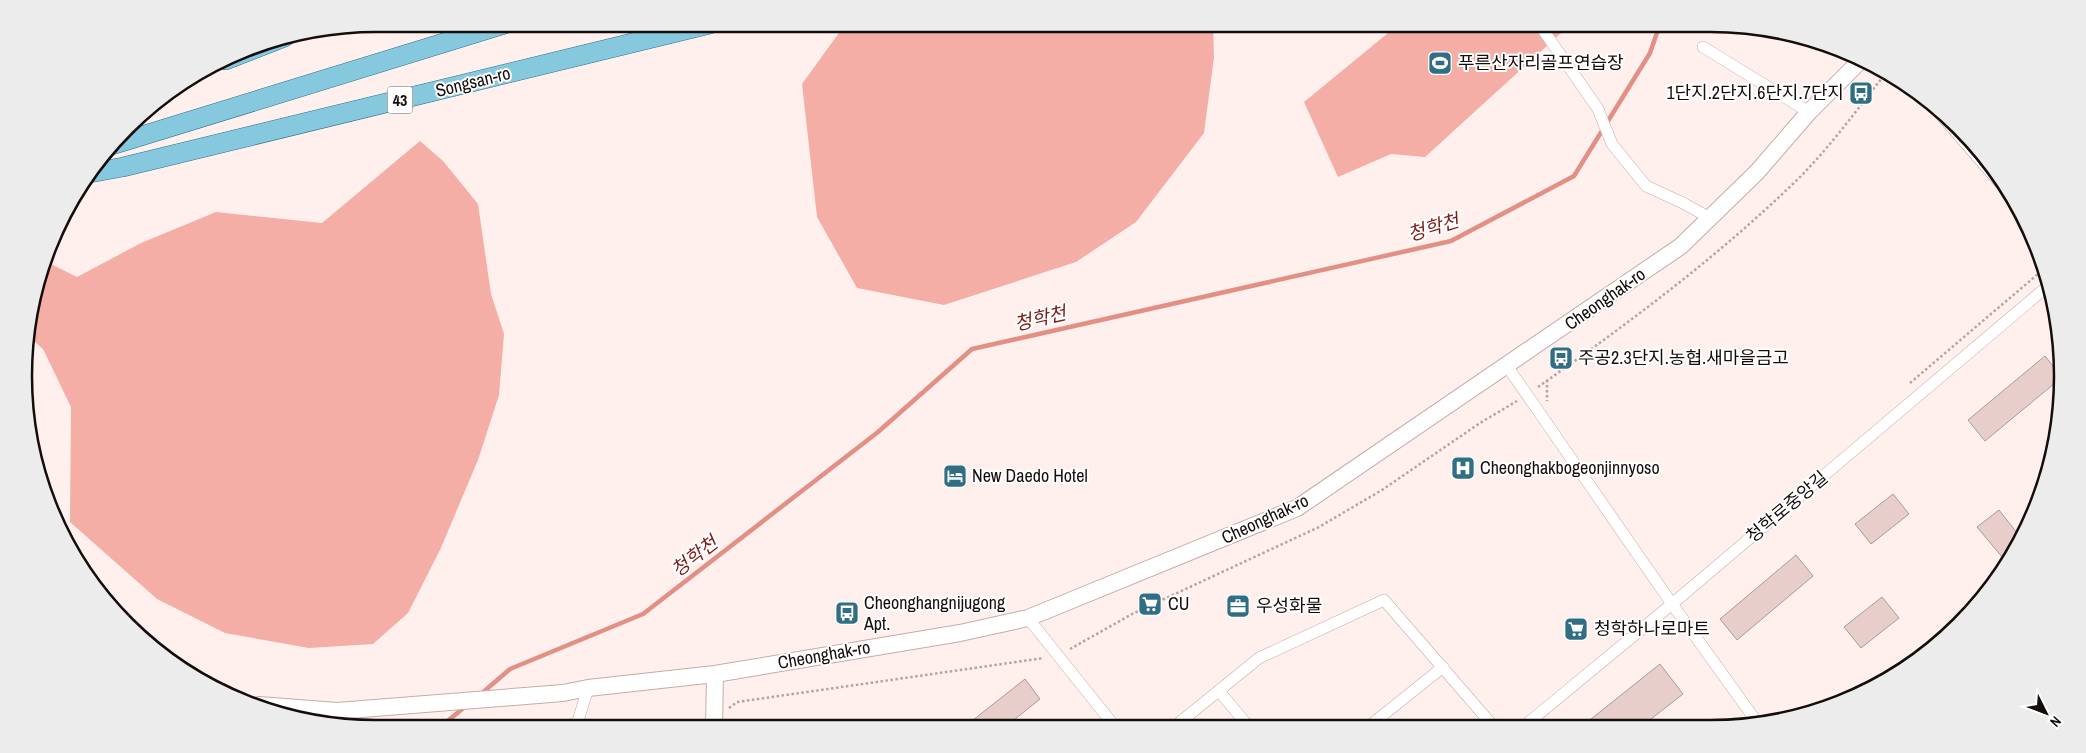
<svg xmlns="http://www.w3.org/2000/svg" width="2086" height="753" viewBox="0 0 2086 753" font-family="'Archivo Narrow','Noto Sans KR',sans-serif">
<rect width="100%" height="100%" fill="#fff0ed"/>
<path fill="#f4aea5" d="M843,24h370l1,33 -10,76 -68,89 -60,40 -132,43 -87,-17 -40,-71 -15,-133 39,-54z
M1399,24h172l-146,133 -34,-3 -53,23 -34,-75z
M420,141l23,20 35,43 13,90 13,40 -5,61 -21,65 -38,90 -32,63 -35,31 -64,4 -84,-15 -68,-34 -87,-77 1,-115 -28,-58 -16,-14 20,-73 30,15 64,-34 75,-31 106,11z"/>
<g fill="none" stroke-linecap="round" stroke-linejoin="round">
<path stroke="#e29086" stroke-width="4.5" d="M481,694l29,-25 133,-55 235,-182 94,-83 479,-108 123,-65 76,-123 10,-29
M438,729l29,-24"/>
</g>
<path fill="#e7ceca" stroke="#af9894" d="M2045,356l16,20v2l-76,63 -17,-21z
M1893,494l16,20 -38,30 -16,-20z
M1999,510l22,28 -6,15 -8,10 -30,-36z
M1796,555l17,21 -76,64 -17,-21z
M1882,597l17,21 -38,30 -17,-21z
M1660,664l23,30 -41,32 -61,1z
M1025,679l15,20 -36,29h-41z"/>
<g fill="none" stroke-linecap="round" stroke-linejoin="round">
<g stroke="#c4aca9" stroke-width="12">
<path id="street" d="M1539,24l59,85 14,35 34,42 37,17 27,15
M1703,47l106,65
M1927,99l86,99
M1507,366l165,238 87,121
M1028,618l88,110
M1219,691l30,36
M1174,727l85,-69 125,-58 110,127
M1368,727l75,-60
M1523,727l149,-123 377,-319
M565,729l13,-8 10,-33"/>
</g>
<g stroke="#c4aca9" stroke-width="18">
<path id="secondary" d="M259,705l78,6 226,-18 25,-5 127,-14 245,-41 68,-15 269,-110 384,-262 76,-74 52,-60 53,-53
M714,729l1,-55"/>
</g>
<g stroke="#2a7088" stroke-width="20">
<path id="primary" d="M226,60l59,-23
M112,145l393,-121
M90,173l33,-6 587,-143"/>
</g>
<path stroke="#b2a5a3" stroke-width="2.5" stroke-dasharray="2.5 2.5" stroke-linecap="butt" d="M1547,380v21
M1910,383l135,-115
M1538,387c91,-64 181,-131 261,-209 32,-32 59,-70 87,-105
M1070,649l64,-36 185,-86 63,-37 98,-67 37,-22
M729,708l8,-6 307,-44
M625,729l75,-9"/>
<use href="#street" stroke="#fff" stroke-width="11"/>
<use href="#secondary" stroke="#fff" stroke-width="16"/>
<use href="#primary" stroke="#86c9df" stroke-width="19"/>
</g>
<defs>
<g id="stadium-square" transform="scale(1.25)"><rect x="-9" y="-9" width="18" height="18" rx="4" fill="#306e84" stroke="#fff"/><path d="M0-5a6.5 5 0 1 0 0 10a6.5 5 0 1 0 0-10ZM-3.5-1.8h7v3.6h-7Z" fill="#fff"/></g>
<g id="bus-square" transform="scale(1.25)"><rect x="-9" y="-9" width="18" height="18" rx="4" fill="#306e84" stroke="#fff"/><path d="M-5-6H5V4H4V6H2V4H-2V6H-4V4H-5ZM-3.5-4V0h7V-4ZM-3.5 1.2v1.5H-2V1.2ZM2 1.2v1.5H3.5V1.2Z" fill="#fff"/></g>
<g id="hospital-square" transform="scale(1.25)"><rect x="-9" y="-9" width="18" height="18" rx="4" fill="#306e84" stroke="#fff"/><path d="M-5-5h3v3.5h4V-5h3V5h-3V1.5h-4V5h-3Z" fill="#fff"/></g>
<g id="hotel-square" transform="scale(1.25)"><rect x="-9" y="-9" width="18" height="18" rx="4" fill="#306e84" stroke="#fff"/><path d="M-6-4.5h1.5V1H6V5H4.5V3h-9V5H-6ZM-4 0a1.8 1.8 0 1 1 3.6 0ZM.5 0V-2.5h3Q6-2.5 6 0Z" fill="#fff"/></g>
<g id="supermarket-square" transform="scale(1.25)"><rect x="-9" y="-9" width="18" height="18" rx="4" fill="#306e84" stroke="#fff"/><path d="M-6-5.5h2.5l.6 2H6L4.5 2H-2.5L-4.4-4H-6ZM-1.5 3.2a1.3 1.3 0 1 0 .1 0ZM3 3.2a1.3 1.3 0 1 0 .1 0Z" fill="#fff"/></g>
<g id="office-square" transform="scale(1.25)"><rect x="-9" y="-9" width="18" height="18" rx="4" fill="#306e84" stroke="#fff"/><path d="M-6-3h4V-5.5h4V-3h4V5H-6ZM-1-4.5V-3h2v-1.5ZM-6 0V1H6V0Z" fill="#fff"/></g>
</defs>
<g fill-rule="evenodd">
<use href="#stadium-square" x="1440" y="63"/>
<use href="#bus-square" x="1861" y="93"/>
<use href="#bus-square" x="1561" y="358"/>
<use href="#hospital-square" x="1463" y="468"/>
<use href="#hotel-square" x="955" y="476"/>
<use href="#supermarket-square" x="1150" y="604"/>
<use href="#office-square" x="1238" y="606"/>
<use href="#bus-square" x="847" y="613"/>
<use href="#supermarket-square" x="1576" y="629"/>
</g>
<g text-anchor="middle" stroke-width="4" stroke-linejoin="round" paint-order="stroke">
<rect fill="#fff" stroke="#5b5655" stroke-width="1" x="387.5" y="86.5" width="25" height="27" rx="4"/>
<g font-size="16" font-weight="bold" fill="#150d0c">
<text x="400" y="106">43</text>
</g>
<g font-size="18" fill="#150d0c" stroke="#fff" text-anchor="start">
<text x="1458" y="69">푸른산자리골프연습장</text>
<text x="1844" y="99" text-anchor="end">1단지.2단지.6단지.7단지</text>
<text x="1578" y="364">주공2.3단지.농협.새마을금고</text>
<text x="1480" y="474">Cheonghakbogeonjinnyoso</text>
<text x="972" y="482">New Daedo Hotel</text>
<text x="864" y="609">Cheonghangnijugong<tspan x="864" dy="21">Apt.</tspan></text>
<text x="1168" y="610">CU</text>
<text x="1256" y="612">우성화물</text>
<text x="1594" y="635">청학하나로마트</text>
</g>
<g font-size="18" fill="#150d0c" stroke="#fff">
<text transform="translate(473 82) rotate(-14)" y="6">Songsan-ro</text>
<text transform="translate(1605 299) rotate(-35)" y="6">Cheonghak-ro</text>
<text transform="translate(1787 507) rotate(-40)" y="6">청학로중앙길</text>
<text transform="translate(1265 519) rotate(-25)" y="6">Cheonghak-ro</text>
<text transform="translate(824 655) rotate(-10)" y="6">Cheonghak-ro</text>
</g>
<g font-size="19" font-style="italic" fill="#7c1c18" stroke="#fff">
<text transform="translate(1433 227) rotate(-17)" y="7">청학천</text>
<text transform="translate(1040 318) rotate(-13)" y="7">청학천</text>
<text transform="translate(694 556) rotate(-38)" y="7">청학천</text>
</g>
</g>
<path d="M0 0H2086V753H0ZM376 32H1710A344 344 0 0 1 2054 376V376A344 344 0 0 1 1710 720H376A344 344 0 0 1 32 376V376A344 344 0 0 1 376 32Z" fill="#ececec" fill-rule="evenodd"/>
<path fill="none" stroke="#150d0c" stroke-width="2.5" d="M376 32H1710A344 344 0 0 1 2054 376V376A344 344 0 0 1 1710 720H376A344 344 0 0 1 32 376V376A344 344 0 0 1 376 32Z"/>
<g transform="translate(2046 713) rotate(132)" stroke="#ffffff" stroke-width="4" paint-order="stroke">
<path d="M0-4L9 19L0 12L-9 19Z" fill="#150d0c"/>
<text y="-8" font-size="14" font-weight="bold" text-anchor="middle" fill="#150d0c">N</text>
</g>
</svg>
